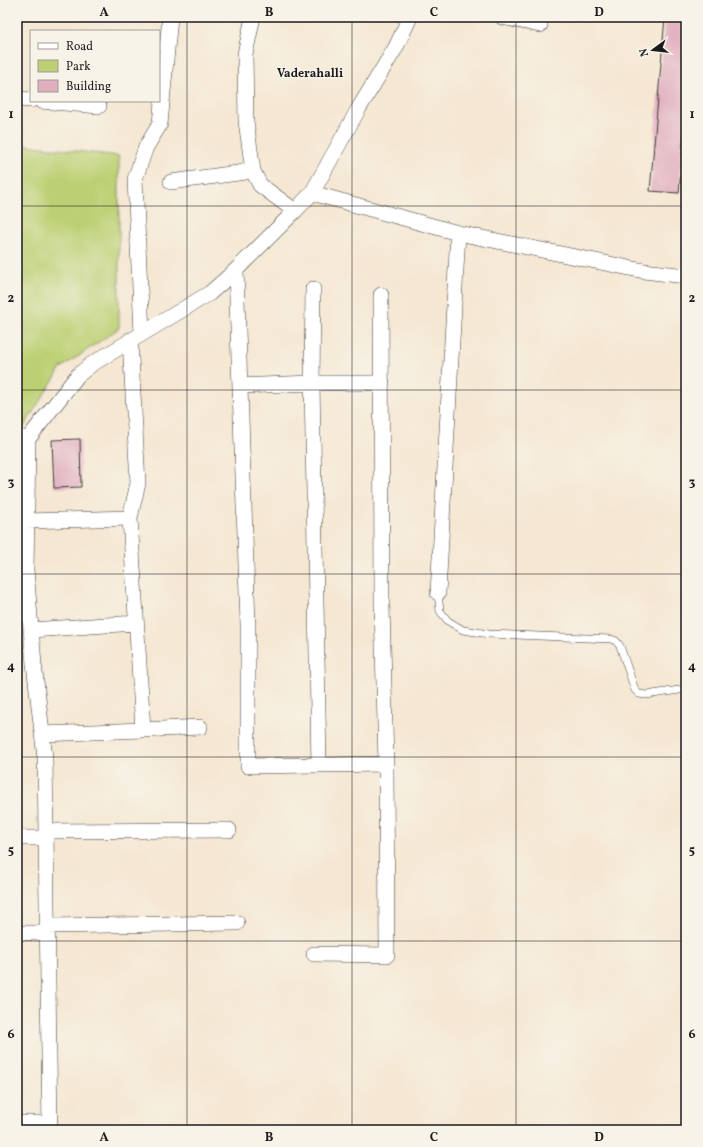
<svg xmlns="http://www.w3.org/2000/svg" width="703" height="1147" viewBox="0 0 703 1147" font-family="Vollkorn,serif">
<rect width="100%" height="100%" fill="#f7f3e8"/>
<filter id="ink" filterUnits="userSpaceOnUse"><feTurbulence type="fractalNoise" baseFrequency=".025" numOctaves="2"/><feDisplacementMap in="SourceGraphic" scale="8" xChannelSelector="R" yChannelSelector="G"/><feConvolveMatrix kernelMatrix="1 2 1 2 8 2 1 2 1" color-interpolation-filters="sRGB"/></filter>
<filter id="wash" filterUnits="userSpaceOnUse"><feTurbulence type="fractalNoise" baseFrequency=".012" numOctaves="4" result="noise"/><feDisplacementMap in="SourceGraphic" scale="16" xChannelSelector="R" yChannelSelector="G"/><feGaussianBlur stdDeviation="0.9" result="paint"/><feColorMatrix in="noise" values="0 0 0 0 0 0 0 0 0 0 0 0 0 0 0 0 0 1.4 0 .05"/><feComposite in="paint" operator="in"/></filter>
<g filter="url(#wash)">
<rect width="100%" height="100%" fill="#f5e7d2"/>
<path fill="#bcd073" stroke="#6c7648" d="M17,144l102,12v172l-58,40 -39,61 -5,-1z"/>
<g id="blocks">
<path fill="#e1aebf" d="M665,17h21v89l-7,87 -29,-2z
M80,439l1,48 -27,1 -2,-48z"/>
</g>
</g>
<g filter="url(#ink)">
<use href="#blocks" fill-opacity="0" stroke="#3d3a37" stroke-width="1"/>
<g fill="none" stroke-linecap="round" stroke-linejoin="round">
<g stroke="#3d3a37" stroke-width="8">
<path id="lane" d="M438,593l2,18 8,10 15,9 26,4 122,5 5,2 4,5 15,44 4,4 7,1 40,-6"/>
</g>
<g stroke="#3d3a37" stroke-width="16">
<path id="street" d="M253,17l-8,37 1,67 7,50 7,14 35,26
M502,17l38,8
M17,99l14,1
M41,101l58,5
M171,182l82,-11
M312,193l146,40 186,38 42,5
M236,270l12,354v142l138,-2
M313,289l-1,94 7,382
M142,333l-7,-154 11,-32 14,-23 10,-107
M130,340l8,143 -8,35 13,212 57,-3
M240,386l72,-3h70
M17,437l11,2 50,-64 14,-11 118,-71 26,-23 59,-59 17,-18 47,-85 37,-61 14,-30
M28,439l-2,131 8,94 11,94 5,372
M27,521l103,-3
M438,593l20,-360
M31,630l105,-7
M42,734l101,-4
M46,831l183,-1
M17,838h29
M47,926l190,-3
M17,933h30
M314,954l73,1 -1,-191 -4,-159 -1,-310
M17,1123h33"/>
</g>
<use href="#lane" stroke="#fff" stroke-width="7"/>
<use href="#street" stroke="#fff" stroke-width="15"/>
</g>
</g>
<path fill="none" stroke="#1c1c1c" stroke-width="1" stroke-opacity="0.55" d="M187,17v1113M352,17v1113M516,17v1113M17,206h669M17,390h669M17,574h669M17,757h669M17,941h669"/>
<g text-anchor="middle" stroke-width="3" stroke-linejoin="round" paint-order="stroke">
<g font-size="12" font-weight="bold" fill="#1c1c1c" stroke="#f7f3e8">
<text x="310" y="77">Vaderahalli</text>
</g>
</g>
<rect width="703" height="1147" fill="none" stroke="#f7f3e8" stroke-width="44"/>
<rect x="30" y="30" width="130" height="72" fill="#f7f3e8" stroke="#9f9d96"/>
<rect x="38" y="43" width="20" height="6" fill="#ffffff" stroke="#9f9d96"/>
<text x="66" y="50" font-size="12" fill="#1c1c1c">Road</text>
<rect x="38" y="60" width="20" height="12" fill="#bcd073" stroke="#9f9d96"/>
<text x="66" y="70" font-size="12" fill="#1c1c1c">Park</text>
<rect x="38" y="80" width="20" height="12" fill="#e1aebf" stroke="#9f9d96"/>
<text x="66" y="90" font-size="12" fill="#1c1c1c">Building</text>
<g transform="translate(653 50) rotate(255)" stroke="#f7f3e8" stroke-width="3" paint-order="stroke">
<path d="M0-3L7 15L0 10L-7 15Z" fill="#1c1c1c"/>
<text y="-6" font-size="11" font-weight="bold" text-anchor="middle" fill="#1c1c1c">N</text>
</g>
<rect x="22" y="22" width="659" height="1103" fill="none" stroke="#1c1c1c" stroke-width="1.5"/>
<g font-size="13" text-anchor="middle" font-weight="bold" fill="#1c1c1c">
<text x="104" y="16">A</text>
<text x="269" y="16">B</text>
<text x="434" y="16">C</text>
<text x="599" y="16">D</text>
<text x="11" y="118">1</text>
<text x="692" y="118">1</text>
<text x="11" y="302">2</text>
<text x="692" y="302">2</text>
<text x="11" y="486">3</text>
<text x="692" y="486">3</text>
<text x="11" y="670">4</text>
<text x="692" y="670">4</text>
<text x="11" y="854">5</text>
<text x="692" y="854">5</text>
<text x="11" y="1038">6</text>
<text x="692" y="1038">6</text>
<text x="104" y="1141">A</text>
<text x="269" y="1141">B</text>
<text x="434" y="1141">C</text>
<text x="599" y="1141">D</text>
</g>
</svg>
